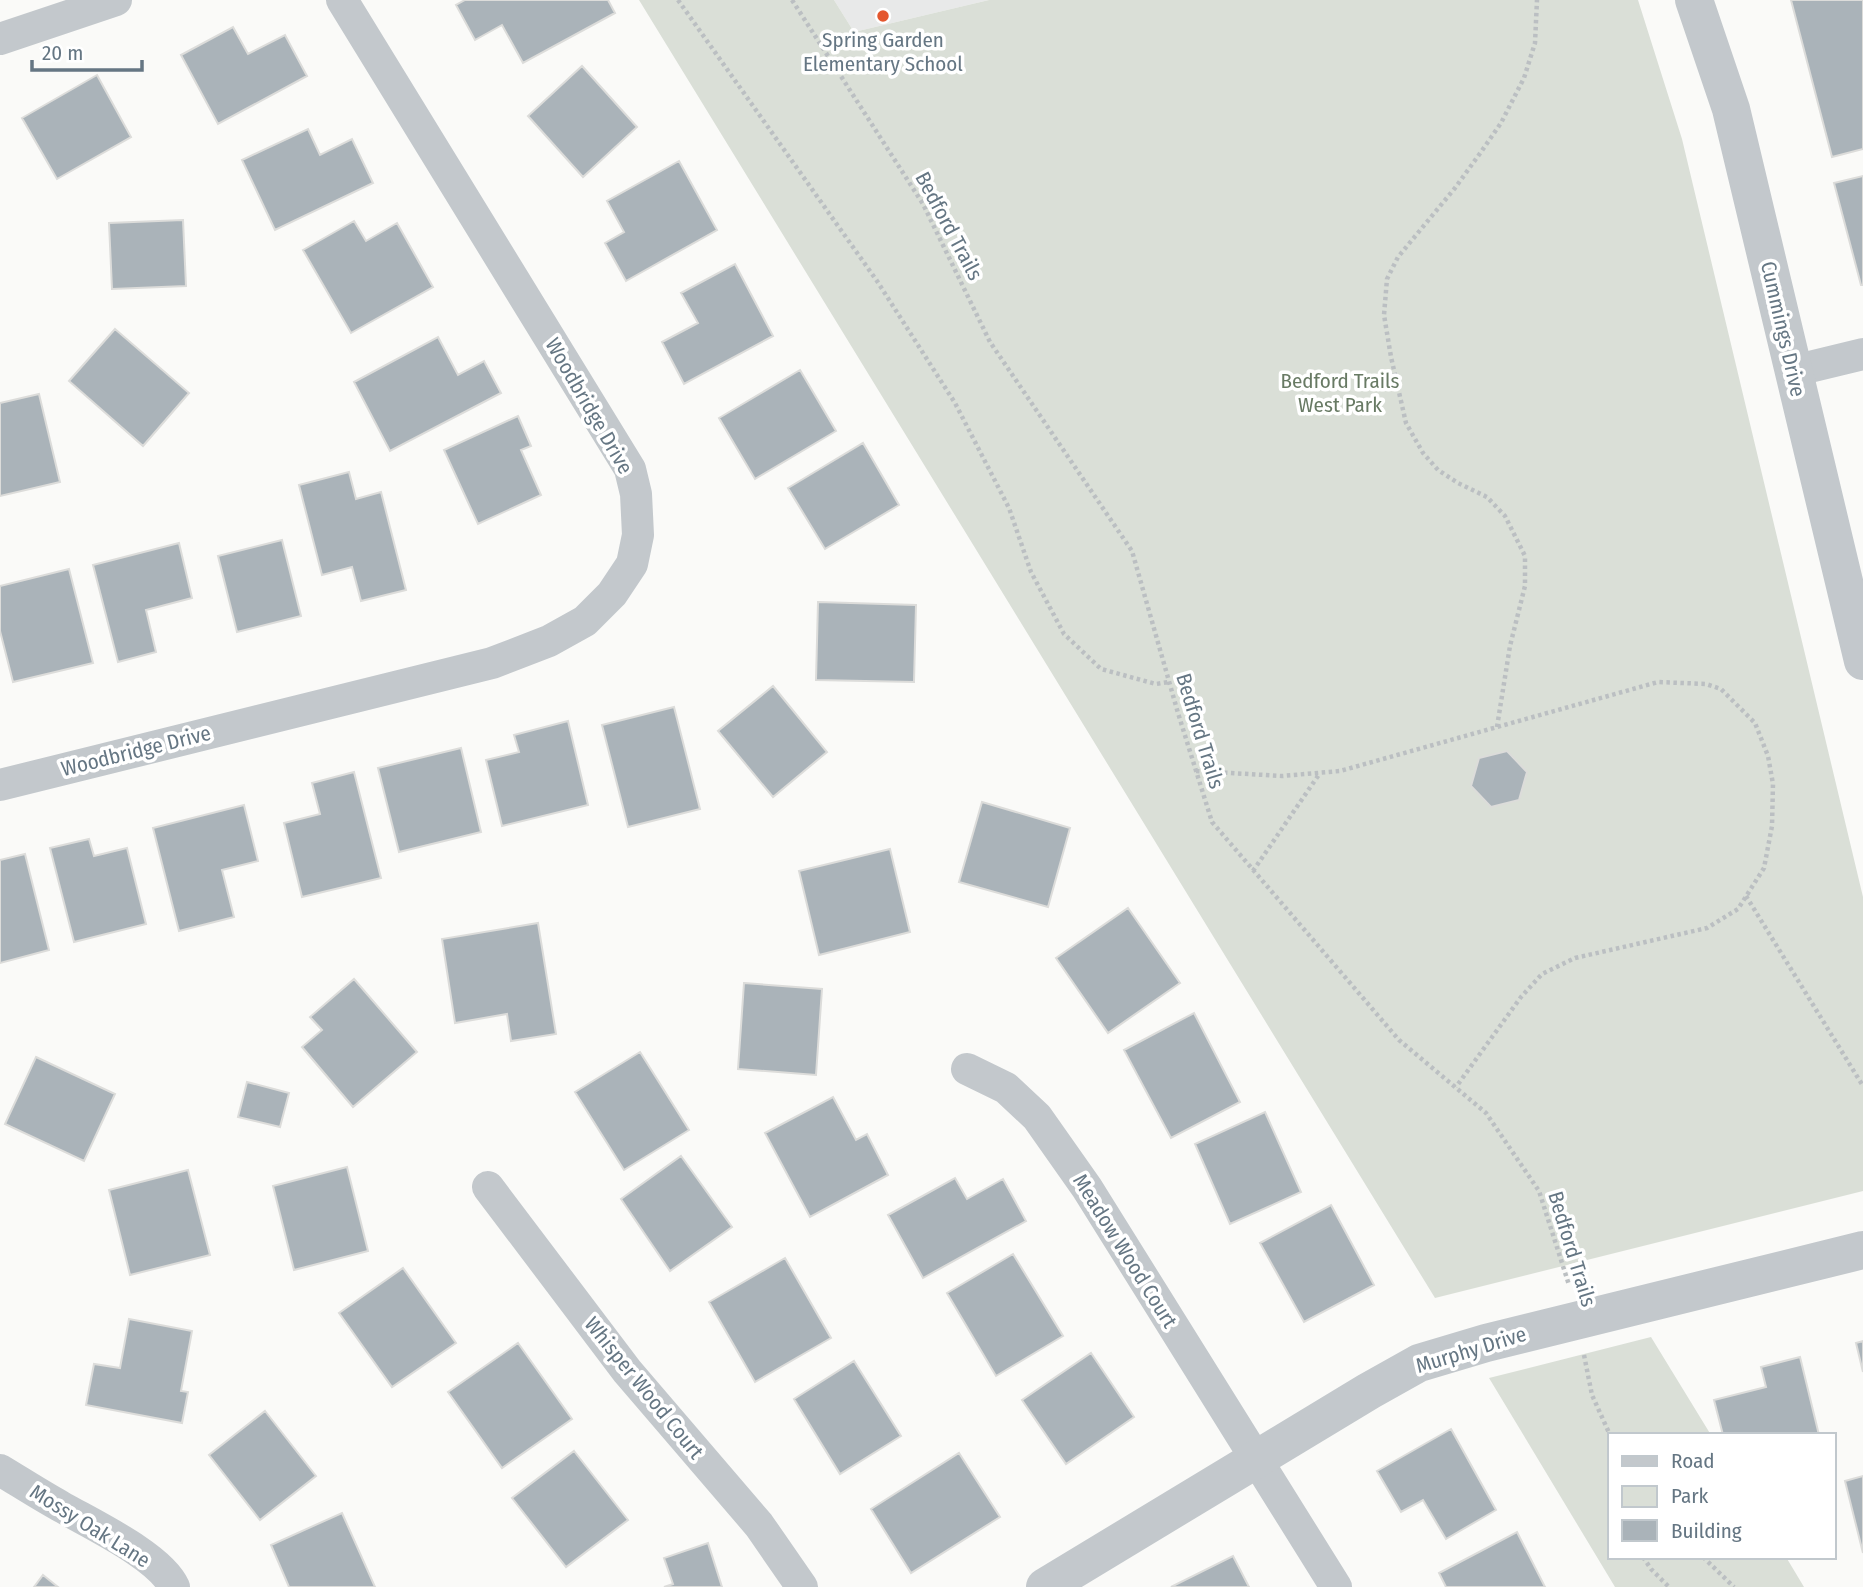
<svg xmlns="http://www.w3.org/2000/svg" width="1863" height="1587" viewBox="0 0 1863 1587" font-family="'Fira Sans Condensed',sans-serif">
<rect width="100%" height="100%" fill="#fafaf8"/>
<path fill="#e8e9e9" d="M834,0h155l-135,32z"/>
<path fill="#dadfd7" d="M639,0h195l20,32 135,-32h649l44,139 181,758v294l-428,107z
M1651,1337l60,98h-102v122h177l18,30h-189l-126,-209z"/>
<path fill="#aab3b9" stroke="#dcdcda" stroke-width="2" d="M465,0h143l7,13 -92,50 -21,-38 -27,15 -19,-35z
M1791,0h72v149l-31,8z
M233,27l15,27 37,-19 22,41 -89,48 -37,-69z
M582,66l55,61 -54,50 -55,-61z
M97,75l34,62 -74,42 -35,-61z
M308,129l12,26 32,-16 21,44 -98,47 -33,-70z
M679,161l38,69 -91,51 -21,-38 19,-11 -17,-31z
M1863,176v109h-2l-27,-102z
M183,220l3,66 -74,3 -3,-66z
M354,221l12,20 31,-18 36,64 -82,46 -48,-83z
M735,264l38,72 -89,48 -22,-42 36,-19 -17,-30z
M115,329l74,64 -46,53 -74,-65z
M438,337l20,38 26,-14 17,32 -111,58 -36,-69z
M800,370l36,61 -81,48 -36,-61z
M39,394l21,88 -60,14v-93z
M518,416l13,30 -10,4 20,45 -63,29 -34,-74z
M863,443l36,62 -74,44 -37,-61z
M349,472l7,27 25,-7 25,98 -45,11 -9,-34 -30,8 -23,-90z
M282,540l19,76 -64,16 -19,-76z
M179,543l13,55 -46,12 10,42 -38,10 -25,-97z
M69,569l24,94 -80,19 -13,-51v-45z
M818,602l98,3 -2,77 -98,-2z
M773,686l54,66 -54,45 -55,-66z
M674,707l26,102 -72,18 -26,-102z
M568,721l20,84 -86,21 -16,-66 33,-8 -5,-17z
M461,748l20,84 -82,20 -21,-84z
M1507,751l20,21 -8,28 -28,7 -20,-21 8,-28z
M354,772l27,106 -79,19 -18,-74 36,-9 -8,-31z
M982,802l88,26 -22,79 -89,-25z
M244,805l14,56 -36,9 12,47 -55,14 -26,-103z
M89,839l5,17 33,-8 19,76 -72,18 -24,-94z
M890,849l20,83 -91,23 -20,-84z
M25,854l24,96 -49,13v-103z
M1128,908l52,75 -72,50 -52,-75z
M538,923l18,111 -45,7 -4,-27 -52,9 -13,-84z
M354,979l63,73 -64,55 -51,-60 20,-17 -12,-13z
M744,983l78,6 -6,86 -78,-6z
M1194,1013l46,89 -69,36 -47,-88z
M640,1052l49,78 -65,40 -49,-78z
M36,1057l79,37 -31,67 -79,-37z
M247,1082l42,11 -9,34 -42,-10z
M833,1097l23,43 11,-6 21,41 -78,42 -45,-84z
M1265,1112l36,80 -71,32 -35,-80z
M681,1156l51,71 -62,44 -49,-72z
M347,1167l21,84 -74,19 -21,-84z
M188,1170l22,85 -80,20 -21,-85z
M955,1178l12,21 36,-20 23,42 -103,57 -35,-63z
M1331,1205l43,80 -70,37 -44,-79z
M1013,1254l50,82 -67,40 -49,-83z
M785,1258l46,80 -76,44 -46,-80z
M403,1268l53,75 -64,44 -53,-74z
M129,1319l63,12 -11,60 7,1 -6,31 -96,-18 8,-41 26,4z
M1863,1341v31l-7,-29z
M518,1343l54,76 -70,49 -54,-76z
M1091,1353l43,64 -68,47 -44,-64z
M1800,1357l19,78h-96l-9,-35 52,-13 -5,-20z
M854,1361l47,75 -61,38 -46,-75z
M265,1411l51,65 -56,44 -51,-65z
M1451,1429l45,81 -50,29 -23,-39 -22,12 -24,-41z
M574,1451l54,69 -62,47 -54,-69z
M959,1453l41,64 -89,56 -40,-64z
M1863,1476v77l-18,-72z
M342,1513l33,74h-86l-18,-42z
M1517,1532l28,55h-99l-7,-14z
M708,1543l14,44h-58l9,-3 -9,-26z
M1233,1556l16,31h-78z
M43,1575l15,12h-24z"/>
<g fill="none" stroke-linecap="round" stroke-linejoin="round">
<path stroke="#bbbfc2" stroke-width="4.5" stroke-dasharray="3.5 3.5" stroke-linecap="butt" d="M678,0l199,281 78,122 54,105 22,64 33,62 37,35 55,15 13,-2
M792,0l131,204 67,138 142,209 46,162 34,109 187,218 87,73 53,78 30,94
M1497,727l13,-81 15,-60v-30l-20,-40 -18,-19 -29,-14 -20,-13 -15,-17 -17,-30 -15,-66 -7,-42 3,-36 11,-22 57,-69 26,-36 20,-29 23,-45 11,-35 2,-43
M1196,771l86,5 58,-5 318,-89 48,2 15,5 34,34 13,33 5,28 -1,42 -8,42 -26,41 -31,19 -132,30 -33,16 -21,23 -65,90
M1253,871l67,-98
M1746,896l117,190
M1584,1355l8,40 18,40
M1643,1557l8,12 18,18
M1703,1557l31,30"/>
<path stroke="#c3c8cc" stroke-width="32" d="M0,39l116,-39
M1793,371l70,-17
M0,785l492,-122 57,-22 36,-20 27,-27 20,-30 6,-29 -2,-41 -6,-25 -288,-469
M967,1069l39,19 31,29 50,71 249,399
M488,1187l139,184 132,154 43,62
M0,1470c20,12 40,25 60,36 31,18 100,50 114,81"/>
<path stroke="#c3c8cc" stroke-width="38" d="M1694,0l37,109 132,552
M1045,1587l324,-196 50,-28 67,-20 377,-93"/>
</g>
<circle fill="#e4572e" stroke="#fff" stroke-width="2.5" cx="883" cy="16" r="7"/>
<g text-anchor="middle" stroke-width="7" stroke-linejoin="round" paint-order="stroke">
<g font-size="21" fill="#657683" stroke="#fff">
<text x="883" y="47">Spring Garden<tspan x="883" dy="24">Elementary School</tspan></text>
</g>
<g font-size="21" fill="#657683" stroke="#fff">
<text transform="translate(949 226) rotate(62)" y="7">Bedford Trails</text>
<text transform="translate(1783 329) rotate(77)" y="7">Cummings Drive</text>
<text transform="translate(589 406) rotate(60)" y="7">Woodbridge Drive</text>
<text transform="translate(1200 731) rotate(73)" y="7">Bedford Trails</text>
<text transform="translate(136 751) rotate(-14)" y="7">Woodbridge Drive</text>
<text transform="translate(1572 1249) rotate(73)" y="7">Bedford Trails</text>
<text transform="translate(1125 1251) rotate(58)" y="7">Meadow Wood Court</text>
<text transform="translate(1471 1350) rotate(-17)" y="7">Murphy Drive</text>
<text transform="translate(644 1388) rotate(51)" y="7">Whisper Wood Court</text>
<text transform="translate(90 1526) rotate(32)" y="7">Mossy Oak Lane</text>
</g>
<g font-size="21" fill="#687a64" stroke="#fff">
<text x="1340" y="388">Bedford Trails<tspan x="1340" dy="24">West Park</tspan></text>
</g>
</g>
<rect x="1608" y="1433" width="228" height="126" fill="#ffffff" stroke="#c1c8cd" stroke-width="2"/>
<rect x="1622" y="1456" width="35" height="10" fill="#c3c8cc" stroke="#c1c8cd" stroke-width="2"/>
<text x="1671" y="1468" font-size="21" fill="#657683">Road</text>
<rect x="1622" y="1486" width="35" height="21" fill="#dadfd7" stroke="#c1c8cd" stroke-width="2"/>
<text x="1671" y="1503" font-size="21" fill="#657683">Park</text>
<rect x="1622" y="1520" width="35" height="21" fill="#aab3b9" stroke="#c1c8cd" stroke-width="2"/>
<text x="1671" y="1538" font-size="21" fill="#657683">Building</text>
<path d="M32 60v10h110v-10" fill="none" stroke="#657683" stroke-width="3.5"/>
<text x="42" y="60" font-size="21" fill="#657683" stroke="#ffffff" stroke-width="5" paint-order="stroke">20 m</text>
</svg>
